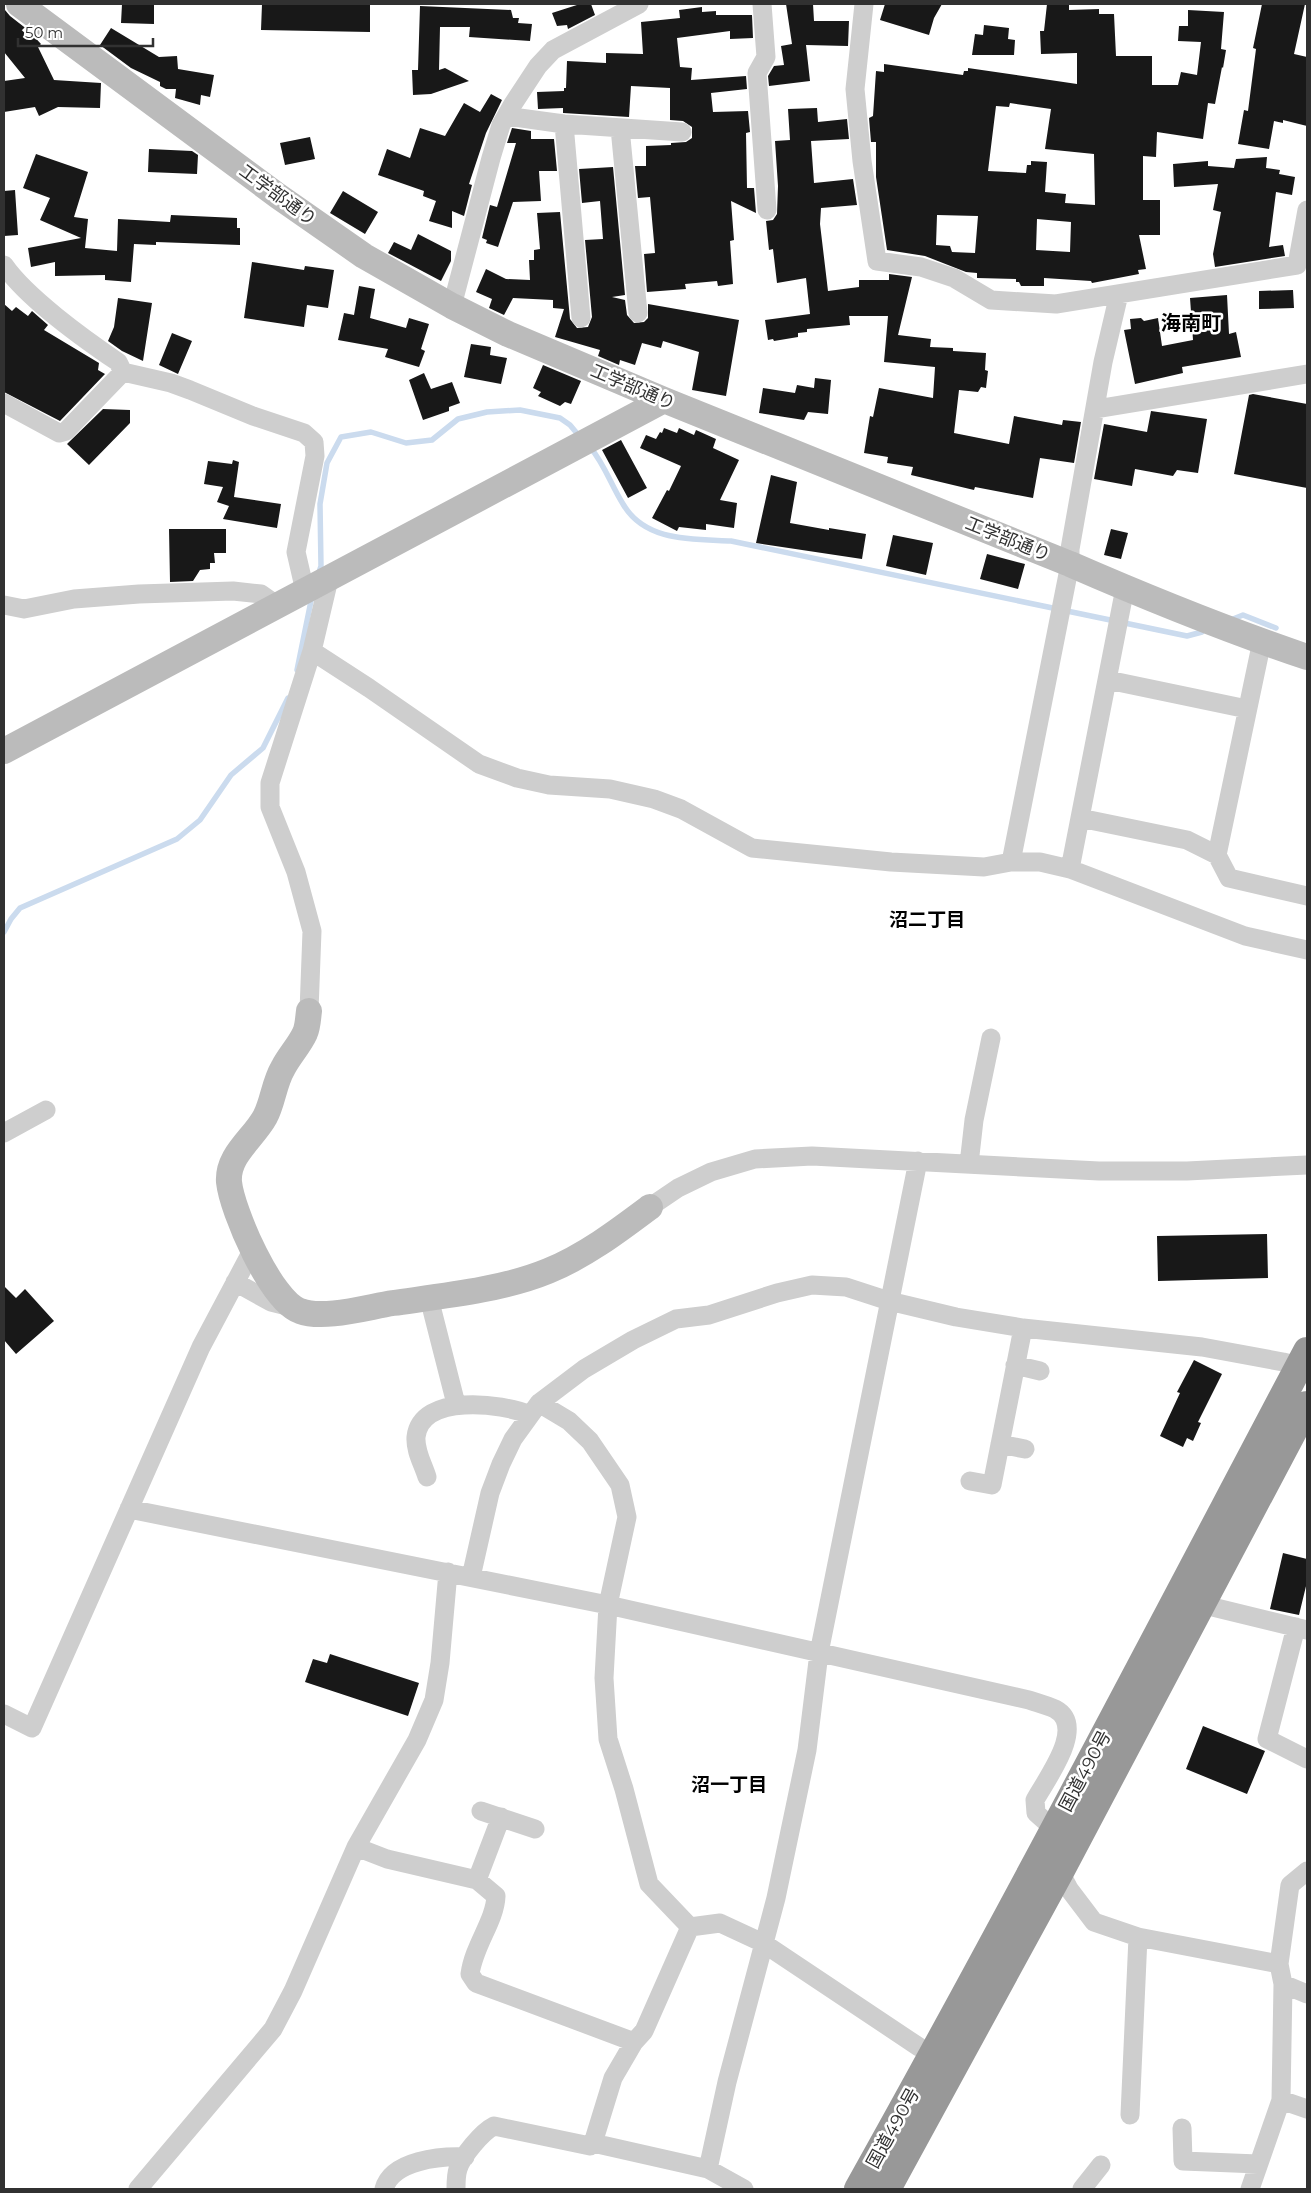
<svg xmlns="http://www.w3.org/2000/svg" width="1311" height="2193" viewBox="0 0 1311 2193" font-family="Montserrat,'Noto Sans JP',sans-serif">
<rect width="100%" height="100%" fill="#fff"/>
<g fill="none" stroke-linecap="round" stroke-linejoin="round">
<path stroke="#cbdbee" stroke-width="5.5" d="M590,447c15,18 21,38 33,57 22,38 69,35 108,37l456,95 15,-4
M318,575l3,-9 -1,-62 7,-41 14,-26 30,-5 35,11 26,-3 26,-21 29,-7 33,-2 40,8 10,7 10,12
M1233,619l10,-4 33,13
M297,670l15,-74
M4,932l7,-13 9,-11 157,-69 23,-19 31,-45 32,-27 25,-50"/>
</g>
<path fill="#181818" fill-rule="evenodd" d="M4,4l1,6 5,6 18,14 13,14 -3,3 16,33 47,3 -1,25 -42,-1 -19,9 -4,-9 -31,5v-31l21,-3 -21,-26z
M122,4h32v20l-33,-1z
M262,4h108v28l-109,-2z
M580,4h11l4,11 -27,14 -1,-4 -10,1 -5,-13z
M786,4h27l1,17h35l-1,25 -42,-1 4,36 -41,5 -1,-10 6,-10 10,-1 -3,-19 11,-2z
M885,4h57l-8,14 -5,17 -49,-15z
M1047,4h22v6l30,-1v5h15l2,42h36v29h26l3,-13 16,3 4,-33 -23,-1 1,-15h9v-16l36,2 -3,37 5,1 -3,18 -1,-1 -7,37 -7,-1 -5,36 -46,-7 -1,25 -13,-1v44h17v35h-21l7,34 -8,1 1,4 -47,9 -1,-2 -47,-3v8h-23l-2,-4h-3v-3l-39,-1v-5l-11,-1 -41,-16 -38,-6 -11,-73v-35h-5l-2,-24 4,-2 3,-45 8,1v-8l79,11 1,-4h4v-3l109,16v-31l-36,1 -1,-23h4zM1010,103l41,6 -6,40 49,5 1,51 -30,-2 1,-9 -21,-2 2,-30 -16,-1v4h-4l-1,8 -38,-2 8,-65 13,1zM937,215l41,1 -3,37 -23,-1 -2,-6 -14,-1zM1037,219l34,3 -1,30 -34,-2z
M1262,4h43l-11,50 13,3v69l-24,-6v3l-9,-2 -5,28 -31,-5 6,-34 4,1 8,-62 -3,-1z
M420,6l91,4 2,8h6l-1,5 14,1 -2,17 -61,-4 1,-10h-30l-1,43 6,-2 24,13 -38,13 -18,1 -1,-25h6z
M702,7v5l14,-1v4h36l1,23 -23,1v-8l-53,7 3,29 12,1 -1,12 55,-4 1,13 -36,4 2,19 35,-1 2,21 -4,1 1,55h7l2,25 -25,-12 3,39 -4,1 3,43 -15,2 -1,-5 -32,3 1,5 -39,3 -3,-38 11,-1 -5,-56 -12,1 -3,-32h11v-20l25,-1v-2l15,-1 6,-4v-11l-9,-6 -13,-1v-32l-39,-2 -2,31 -66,-4v-5l-25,1 -1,-17 27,-1v-3h2l1,-27 39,2v-10l37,1 -2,-32 39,-4 -1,-8z
M984,25l25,3 -1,11 7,1 -1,15h-42l3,-21 8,1z
M111,28l48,29 18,-1 1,13 36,6 -4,22 -9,-2 -1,10 -25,-7 1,-9h-10l-6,-3v-4l-29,-14 -31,-23z
M491,94l11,6 -16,33 -17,51 3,1 -8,31 -12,-5v17l-23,-7 7,-20 -13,-5 1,-5 -46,-16 9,-26 23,9 10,-30 25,8 19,-33 16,9z
M817,108l1,14 29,-3 2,20 -38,2 3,42 39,-4 4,26 -36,3 -1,16 8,67 31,-4v-7h30v-6l23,3 -14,58 33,4 -1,8 23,1v3l33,2 -1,17 3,1 -2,17 -5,-1 -3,5 -19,-2 -5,43 55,11 5,-28 48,9 1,-5 18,2 -7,41 -34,-5 -7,40 -58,-11 -1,3 -63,-15 2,-8 -26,-4 1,-6 -24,-4 6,-37 3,1 6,-29 54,10 2,-31 -51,-5 4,-46h-39l1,9 -43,4v3l-9,1v4l-24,4 -1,-2 -5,1 -3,-20 45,-6 -4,-36 -29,5 -4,-34 -4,1 -3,-29 7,-1 4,-6 1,-28 -3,-45 15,-1 -2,-31z
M512,128l19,3v8h23l3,32h-18l2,30 -28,1 -15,45 -12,-4 1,-3 -5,-2 8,-33 7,2 19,-64h-9z
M310,137l5,22 -30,6 -5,-22z
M149,149l43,2 6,4 -1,19 -49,-2z
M36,154l52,18 -14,45 14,2 -3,29 32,3 1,-32 52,3 1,-7 66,3v10h3v17l-84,-3v3l-22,-1 -3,38 -26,-2v-5l-50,1v-14l-24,5 -3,-19 53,-10 -41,-18 10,-22 -27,-10z
M1267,157l-1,11 14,2 -1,4 16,3 -3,18 -16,-3 -7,55 14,-2 2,11 -70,11 -2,-13 8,-42 -8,-2 5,-26 -44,3 -1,-23 35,-3v5l26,2 2,-9z
M613,167l12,128 -13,2 13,3 2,15 7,8 10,-1 4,-4v-14l91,16 -13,76 -34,-6 7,-38 -36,-11 -2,7 -19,-5 -7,22 -15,-5 -1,5 -21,-9 2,-6 -45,-13 9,-28 -11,-1v-8l-40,-2 -9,17 -15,-7 3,-9 -16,-7 10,-23 20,10 24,1 -1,-20h5v-10l6,-1 -3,-36 23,-1 10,107 7,9 11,-1 4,-10 -7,-77 18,-1 -3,-38 -18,2 -3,-34z
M15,190l3,45 -14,1v-45z
M343,191l35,21 -13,22 -35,-21z
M418,234l33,17v10l-10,20 -53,-28 6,-11 17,8z
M252,262l52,8 1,-4 29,4 -6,38 -21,-3 -3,22 -60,-9z
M359,286l16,3 -5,29 36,10 3,-10 20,6 -8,25 4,2 -6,16 -34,-10 3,-8 -50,-9 6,-27 10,2z
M1293,290l1,18 -35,1v-18z
M1227,295l2,39 7,-2 5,25 -59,10 1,6 -48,11 -11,-54 7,-1 -1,-10 11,-1 3,3 14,-3 4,28 31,-6 -3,-42z
M118,298l34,5 -9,58 -21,-10 -14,-10 6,-14z
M4,304l8,7 4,-4 12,9 4,-5 16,14 -4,5 55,33 -1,7 7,4 -45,47 -56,-29z
M172,333l20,8 -14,33 -19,-9z
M471,344l20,3 -1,8 17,3 -6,26 -37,-7z
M543,365l38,16 -10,23 -6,-2 -5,4 -22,-10 3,-4 -8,-4z
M424,373l7,16 21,-7 8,21 -11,4v4l-26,9 -14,-40z
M815,378l16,2 -3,34 -20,-2 -4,8 -45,-7 4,-25 32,5 2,-8 17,3z
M1253,394l54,10v84l-73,-14 15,-79z
M103,409l27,1v13l-41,42 -22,-21z
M1151,411l56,8 -9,54 -21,-3 -4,6 -38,-7 -3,17 -38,-7 10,-55 43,8z
M664,428l13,5 2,-5 15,7 2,-5 20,9 -3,9 26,12 -19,40 17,3 -3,25 -28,-4v6l-27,-3 -2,4 -25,-13 15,-28 2,1 12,-25 -41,-18 6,-13 10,4 4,-7 2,1z
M621,440l26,48 -19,10 -26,-48z
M233,460l6,2 -5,35 47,7 -4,24 -54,-9 6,-13 -12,-4 6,-15 -19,-3 4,-23 24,3z
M771,475l26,7 -7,41 39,7v-2l37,6 -4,25 -106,-16z
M169,529h57v24h-12l1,10h-5v6l-10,1 -7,11 -23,1z
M1111,529l17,4 -7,26 -17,-4z
M893,535l40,8 -7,32 -40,-9z
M987,554l38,10 -7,25 -38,-10z
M1267,1234l1,44 -110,3 -1,-45z
M4,1286l12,12 9,-9 29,32 -38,33 -12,-14z
M1194,1360l28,14 -24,48 3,1 -8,18 -6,-3 -4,9 -23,-11 20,-43 -3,-1z
M1283,1553l24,6v23l-8,33 -29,-6z
M330,1654l89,29 -11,33 -103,-34 8,-23 14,4z
M1203,1726l62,25 -18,43 -61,-25z"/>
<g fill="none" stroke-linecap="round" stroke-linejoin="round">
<path stroke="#cecece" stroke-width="19" d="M762,4l4,53 -9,16 10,137
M864,4l-9,85 7,72 15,100 44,6 33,11 37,22 65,4 241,-39 10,-55
M506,116l58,8 118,8
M564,124l17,194
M620,128l18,185
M4,265c22,32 80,74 114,97l5,10 48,11 19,7 63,26 51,17 10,9 1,14 -19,96 9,39
M452,306l39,-148 10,-33 12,-21 25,-38 15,-16 86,-46
M4,403l55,30 7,-2 57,-59
M1096,409l211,-35
M4,605l20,4 50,-10 65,-5 94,-3 28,3 17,12
M312,651l57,37 110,76 38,14 32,7 61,4 44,10 27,10 71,39 139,14 93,5 27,-5h29l30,7 175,67 62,14
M1108,680l139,29
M1080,818l107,22 30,15 12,23 78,18
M1217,855l45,-214
M1011,862l59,-298v-15l33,-187 16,-68
M1070,869l55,-281
M309,1011l3,-80 -16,-59 -26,-65v-24l42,-132 17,-72
M4,1133l42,-23
M969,1164l5,-44 17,-82
M650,1207l28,-19 33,-16 44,-13 57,-3 287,15h88l120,-6
M235,1282l36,20 20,5
M429,1298l27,106
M1015,1365l25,6
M539,1403l30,18 21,20 30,44 7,32 -19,88 -4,73 4,61 16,50 25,95 41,43
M1000,1444l25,5
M427,1477c-4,-13 -12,-26 -11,-40 5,-44 86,-34 114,-22
M970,1481l22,4 31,-157
M129,1509l479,96 421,95c9,3 18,5 26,9 32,17 -8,69 -20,91l1,13 18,16 6,43 9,17 25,33 44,15 141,27 4,20 -2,116 -31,89
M471,1577l19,-84 11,-29 12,-25 26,-36 45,-34 49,-29 43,-21 33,-4 68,-22 35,-8 34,2 43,14 67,16 67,11 179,19 81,15 24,6
M1192,1602l115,28
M1296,1627l-29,112 40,20
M4,1714l28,14 169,-381 52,-98
M481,1811l54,18
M356,1847l31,12 90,21 19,16c-1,25 -22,49 -26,78l6,9 158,59
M477,1880l24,-63
M690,1927l30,-4 43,20 156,104 24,12
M1279,1964l11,-79 17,-14
M1283,1984l24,10
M1281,2100l26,9
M1130,2115l8,-178
M1182,2128l1,33 75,3
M593,2143l20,-65 21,-36 10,-11 46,-104
M708,2169l19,-87 49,-184 31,-148 12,-97 99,-492
M138,2189l135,-160 20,-38 63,-144 61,-107 17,-40 6,-37 8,-91
M384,2189c8,-29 57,-33 81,-32
M456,2189c0,-6 0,-14 2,-20 4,-13 24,-37 36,-43l96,20 3,-3 115,26 36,20
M1082,2189l19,-24"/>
<path stroke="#bbb" stroke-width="26" d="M19,4l259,192 86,60 88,50 56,28 156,66 406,164c78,34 157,66 237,93
M4,751l660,-351
M309,1011c-1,7 -1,15 -4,22 -6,13 -16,23 -22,35 -9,15 -10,34 -18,49 -12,22 -38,38 -36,65 3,29 42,119 71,129 24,9 67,-4 93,-8 49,-7 109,-13 155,-32 37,-15 70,-40 102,-64"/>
<path stroke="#989898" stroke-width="28" d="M858,2189c155,-277 301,-558 449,-838
M887,2189l173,-317 247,-467"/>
</g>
<g text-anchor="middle" stroke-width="5" stroke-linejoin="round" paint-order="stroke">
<g font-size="18" fill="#313131" stroke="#fff">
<text transform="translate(278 195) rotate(36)" y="6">工学部通り</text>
<text transform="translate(633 387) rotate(23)" y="6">工学部通り</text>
<text transform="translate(1008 539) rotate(22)" y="6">工学部通り</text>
<text transform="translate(1085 1771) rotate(-62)" y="6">国道490号</text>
<text transform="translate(893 2128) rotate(-61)" y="6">国道490号</text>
</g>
<g font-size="19" font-weight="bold" fill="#000" stroke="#fff">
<text x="927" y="926">沼二丁目</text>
<text x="729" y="1791">沼一丁目</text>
</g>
<g font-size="20" font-weight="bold" fill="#000" stroke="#fff">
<text x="1191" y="330">海南町</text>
</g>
</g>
<rect width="1311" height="2193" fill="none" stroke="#313131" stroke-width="10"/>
<path d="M18 38v8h135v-8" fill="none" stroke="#313131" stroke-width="2.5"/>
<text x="25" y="38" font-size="15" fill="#313131" stroke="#ffffff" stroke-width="4" paint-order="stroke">50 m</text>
</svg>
